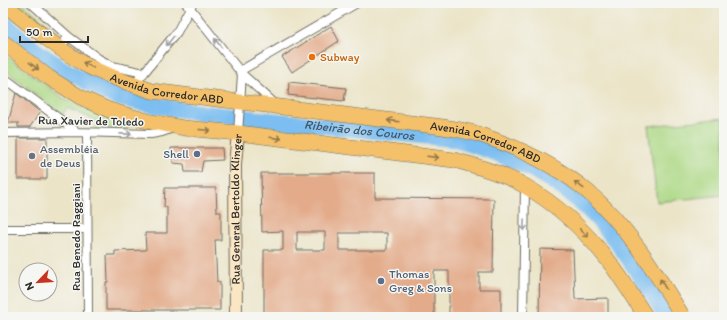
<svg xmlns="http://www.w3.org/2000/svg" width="727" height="320" viewBox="0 0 727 320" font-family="Itim,sans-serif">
<rect width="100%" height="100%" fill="#f6f6f2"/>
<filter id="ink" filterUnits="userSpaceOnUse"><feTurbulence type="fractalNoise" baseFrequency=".025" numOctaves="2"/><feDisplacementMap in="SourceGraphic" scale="8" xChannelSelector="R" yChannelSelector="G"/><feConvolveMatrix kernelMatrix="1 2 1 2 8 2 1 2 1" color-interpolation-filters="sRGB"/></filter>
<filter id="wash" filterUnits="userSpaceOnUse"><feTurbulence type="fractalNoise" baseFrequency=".012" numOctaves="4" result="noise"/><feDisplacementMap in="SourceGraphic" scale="16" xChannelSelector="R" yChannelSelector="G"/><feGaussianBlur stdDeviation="0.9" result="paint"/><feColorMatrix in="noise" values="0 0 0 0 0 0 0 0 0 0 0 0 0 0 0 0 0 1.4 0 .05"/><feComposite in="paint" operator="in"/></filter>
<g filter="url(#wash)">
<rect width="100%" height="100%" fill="#ebe4c7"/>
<path fill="#acd884" stroke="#6c8258" d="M8,3h14l31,26v3l-2,2z
M3,53l63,47 64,28 -35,1 2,-8 -30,-13 -5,8 -59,-48z
M724,118v77l-67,7 -9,-76z"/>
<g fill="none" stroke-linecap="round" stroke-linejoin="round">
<path stroke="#7bbef1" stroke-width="16" id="s1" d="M3,22l31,27 26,18 47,26 15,6 30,6 51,8 248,26c52,13 106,38 143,77 29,30 50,66 73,101"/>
</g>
<g id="blocks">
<path fill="#e3ab8a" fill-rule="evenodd" d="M331,26l8,15 -47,31 -10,-15z
M289,82l57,6 -2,13 -56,-6z
M16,93l24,19 -10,15h-12v-4h-10z
M18,138h29v41h-29z
M171,148h51l1,12 -20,1 -2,11h-16l-1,-8 -11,-1z
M261,173h114v25l119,1 -1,73h-14v17h22v28h-52v-46h-15v46h-170v-67h19v-19l-21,1zM297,232h28v18h-28zM339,233h48v17h-48z
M165,188h51l1,24h4v28h-6l2,42h3v28h-114v-28h2l-1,-27h8v-4l31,-1 -1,-17h22v-26h-3z
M540,249l33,1 2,49 33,-1v19h-69z"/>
</g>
</g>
<g filter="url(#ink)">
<use href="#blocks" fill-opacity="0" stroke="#6e6c62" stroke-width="1"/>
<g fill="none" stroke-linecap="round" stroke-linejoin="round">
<g stroke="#6e6c62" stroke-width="10">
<path id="street" d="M31,3l38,34 -10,10
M186,3l56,71 33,30
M69,37l30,22 13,7 32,7
M240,71l117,-68
M3,77l74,55
M134,85l43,-53 15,-28
M3,133l74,-1 74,2 11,-2 11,-4
M87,133l1,184
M238,133l4,-59
M3,229h84
M523,317l2,-131"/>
</g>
<g stroke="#6e6c62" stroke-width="14">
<g id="secondary">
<path id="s2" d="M236,317l-1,-153 3,-31"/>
</g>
</g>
<g stroke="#6e6c62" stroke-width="16">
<g id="highway">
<path id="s3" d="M3,3c26,21 52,44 81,61 21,12 45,19 68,27l291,36c13,2 26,4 38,8 38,13 77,31 107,57 40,34 68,81 95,125"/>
<path d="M3,42l45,35 32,20 29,13 38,11 37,7 54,5 216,27c23,6 51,14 71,26 29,17 57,42 78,68 16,19 29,42 43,63"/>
</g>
</g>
<use href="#street" stroke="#fff" stroke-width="8"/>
<use href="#secondary" stroke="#fbe6c3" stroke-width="12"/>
<use href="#highway" stroke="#f4c16a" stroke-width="15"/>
</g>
<defs><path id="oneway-shaft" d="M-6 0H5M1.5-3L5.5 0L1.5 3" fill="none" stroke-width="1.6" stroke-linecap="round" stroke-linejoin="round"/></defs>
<g stroke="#a0a0a0">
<use href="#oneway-shaft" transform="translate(170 41) rotate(129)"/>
<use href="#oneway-shaft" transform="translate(218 43) rotate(-128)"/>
<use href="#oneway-shaft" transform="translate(126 134) rotate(1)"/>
<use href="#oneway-shaft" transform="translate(524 225) rotate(91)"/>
</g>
<g stroke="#90764a">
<use href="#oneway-shaft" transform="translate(88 65) rotate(-152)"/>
<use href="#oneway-shaft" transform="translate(34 66) rotate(38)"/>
<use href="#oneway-shaft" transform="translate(393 121) rotate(-173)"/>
<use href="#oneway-shaft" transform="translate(205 130) rotate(5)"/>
<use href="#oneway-shaft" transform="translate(276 138) rotate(7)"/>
<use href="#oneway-shaft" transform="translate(433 157) rotate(7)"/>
<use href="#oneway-shaft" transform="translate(579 185) rotate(-144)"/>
<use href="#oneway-shaft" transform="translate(584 233) rotate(44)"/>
<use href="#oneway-shaft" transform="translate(663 284) rotate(-121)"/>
</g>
</g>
<circle fill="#e8710a" stroke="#f6f6f2" stroke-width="1.5" cx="312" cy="57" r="4"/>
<g fill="#5c6f8a" stroke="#f6f6f2" stroke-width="1.5">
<circle cx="197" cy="154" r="4"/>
<circle cx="381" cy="281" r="4"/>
</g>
<circle fill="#6b7280" stroke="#f6f6f2" stroke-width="1.5" cx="32" cy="156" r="4"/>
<g text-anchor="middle" stroke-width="3" stroke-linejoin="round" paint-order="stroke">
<g font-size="12" fill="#c56008" stroke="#f6f6f2" text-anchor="start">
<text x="320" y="61">Subway</text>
</g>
<g font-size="12" fill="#2b2b2b" stroke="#f6f6f2">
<text dy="4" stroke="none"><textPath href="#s3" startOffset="189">Avenida Corredor ABD</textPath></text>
<text transform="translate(91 121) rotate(1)" y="4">Rua Xavier de Toledo</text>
<text dy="4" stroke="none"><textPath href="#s3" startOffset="513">Avenida Corredor ABD</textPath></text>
<text dy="4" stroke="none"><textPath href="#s2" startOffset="108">Rua General Bertoldo Klinger</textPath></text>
<text transform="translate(76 237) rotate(-90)" y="4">Rua Benedo Raggiani</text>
</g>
<g font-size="12" fill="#5b616d" stroke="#f6f6f2" text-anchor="start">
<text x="40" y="153">Assembléia<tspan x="40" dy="14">de Deus</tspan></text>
</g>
<g font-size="12" fill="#4e5e75" stroke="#f6f6f2" text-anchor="end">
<text x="189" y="158">Shell</text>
<text x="389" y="278" text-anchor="start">Thomas<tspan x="389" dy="14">Greg &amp; Sons</tspan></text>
</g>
<g font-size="13" font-style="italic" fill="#435766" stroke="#f6f6f2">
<text dy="5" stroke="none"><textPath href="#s1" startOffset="382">Ribeirão dos Couros</textPath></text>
</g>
</g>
<rect width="727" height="320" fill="none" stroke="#f6f6f2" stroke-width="16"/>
<g transform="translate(38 282) rotate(245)"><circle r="19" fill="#f6f6f2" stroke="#a5a5a2"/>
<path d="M0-3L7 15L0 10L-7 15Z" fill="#c8321e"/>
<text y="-6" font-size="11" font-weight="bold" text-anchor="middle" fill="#2b2b2b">N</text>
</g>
<path d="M20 36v6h68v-6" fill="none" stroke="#2b2b2b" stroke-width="2"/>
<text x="26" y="36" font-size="12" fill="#2b2b2b" stroke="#f6f6f2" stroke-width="3" paint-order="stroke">50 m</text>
</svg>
